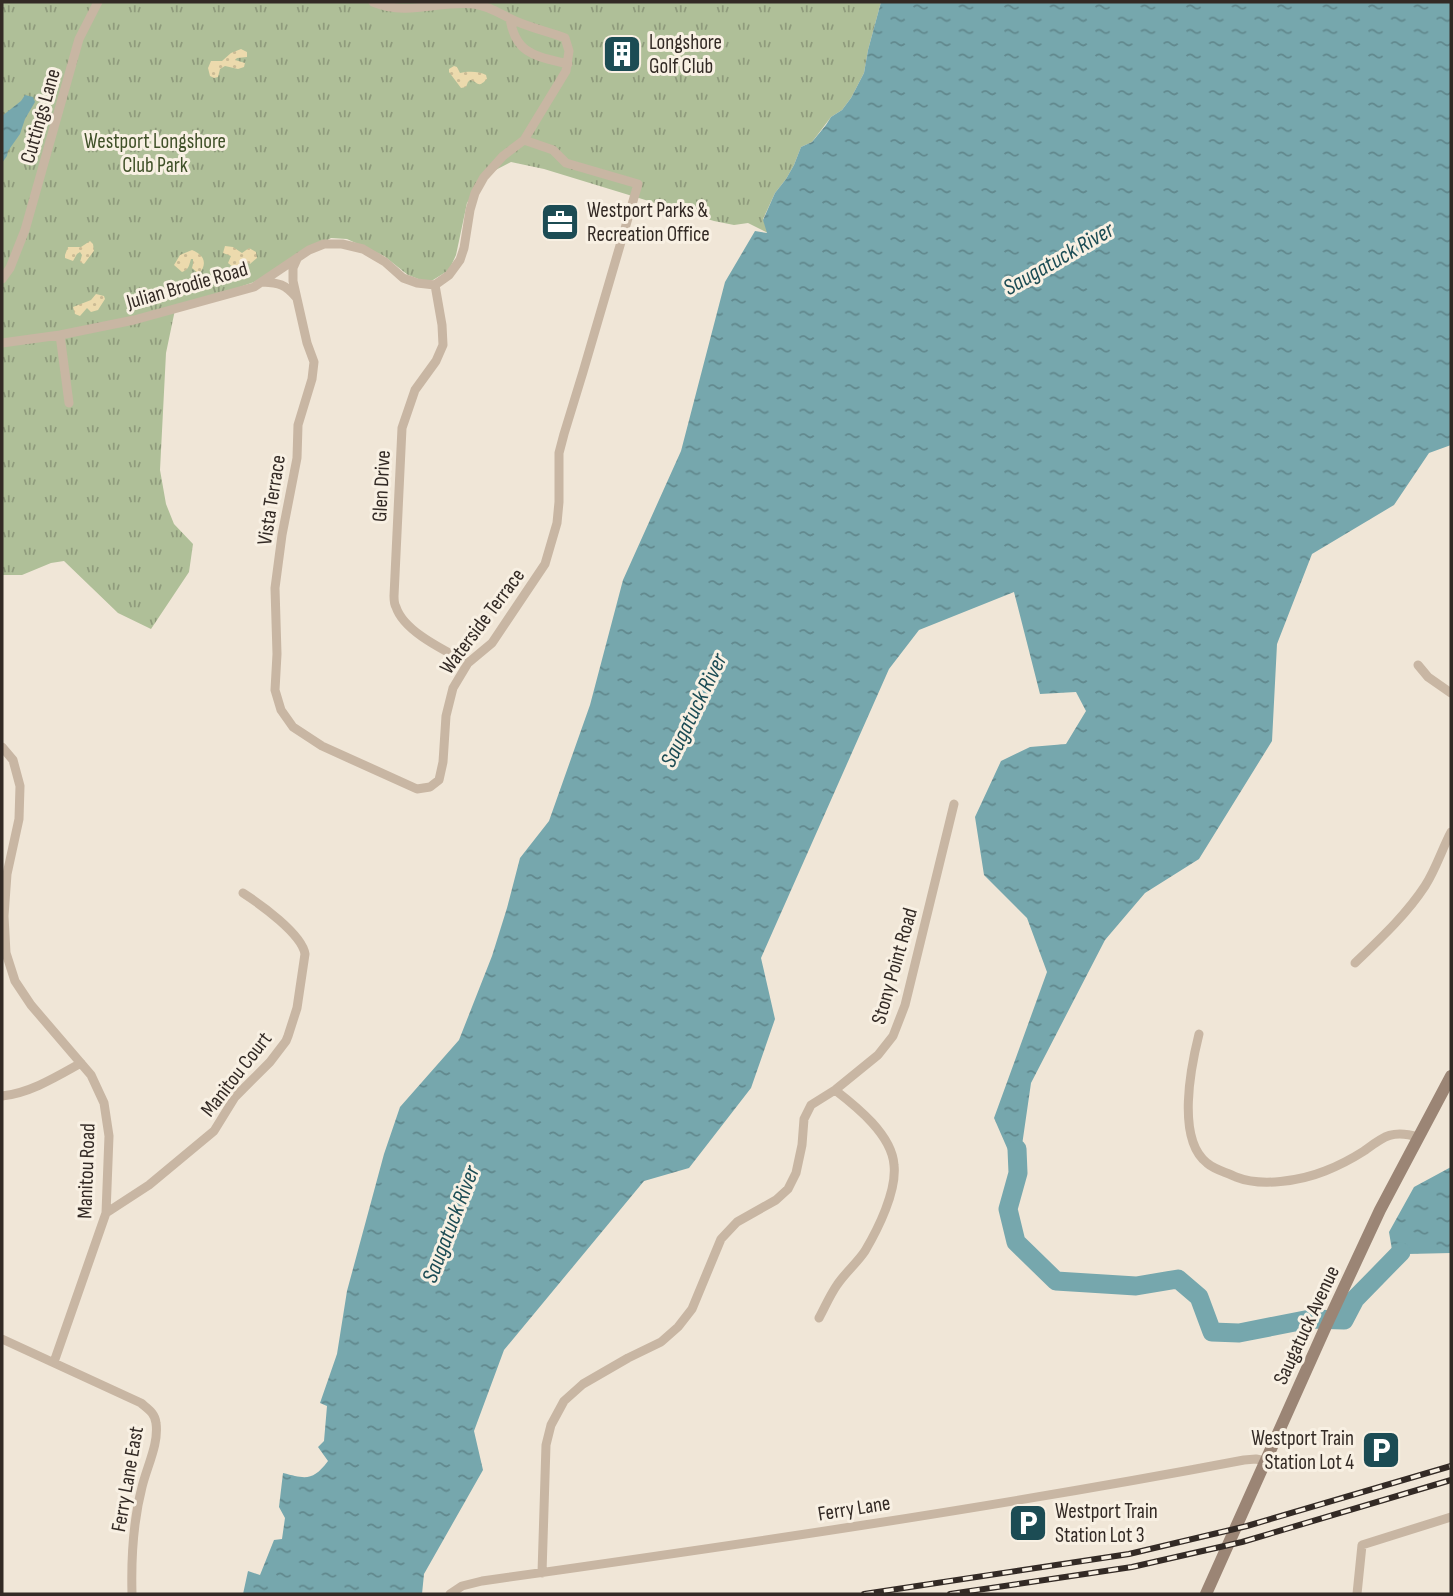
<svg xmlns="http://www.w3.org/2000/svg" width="1453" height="1596" viewBox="0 0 1453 1596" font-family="'Sofia Sans Condensed',sans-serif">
<defs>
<pattern id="grass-tufts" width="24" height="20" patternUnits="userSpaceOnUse" patternTransform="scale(1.75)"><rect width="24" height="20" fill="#afbf98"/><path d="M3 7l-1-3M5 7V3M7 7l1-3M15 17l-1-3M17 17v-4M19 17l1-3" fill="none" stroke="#8f9b7c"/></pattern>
<pattern id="sand-dots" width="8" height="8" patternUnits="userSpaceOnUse" patternTransform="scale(1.75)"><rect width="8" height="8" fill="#ecdaad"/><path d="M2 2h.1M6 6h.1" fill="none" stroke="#cbbb95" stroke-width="1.8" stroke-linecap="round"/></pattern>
<pattern id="water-ripples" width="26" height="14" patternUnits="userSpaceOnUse" patternTransform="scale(1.75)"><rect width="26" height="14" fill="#76a7ad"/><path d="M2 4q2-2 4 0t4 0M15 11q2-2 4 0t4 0" fill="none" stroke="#61888d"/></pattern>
</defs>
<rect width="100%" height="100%" fill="#f0e6d7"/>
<path fill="url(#grass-tufts)" d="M2,2h879l-13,48 -4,23 -13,25 -9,12 -11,7 -19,25 -11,5 -7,18 -8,14 -11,14 -12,26 5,14 -20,-10 -14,2 -20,-4 -170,-52 -33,-7 -27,14 -17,27 -11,52 -7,15 -16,10h-12l-13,-5 -24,-19 -37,-17 -16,-1 -77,44 -31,11 -47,12 -10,48 -6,117 6,34 8,20 19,20 -4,28 -38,57 -33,-16 -54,-52 -13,2 -29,12h-20z"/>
<path fill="url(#sand-dots)" d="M241,49l6,3v5l-10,1 -2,2 10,3 -1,4 -6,2 -13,-3 -5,3 -2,8 -4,1 -4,-2 -2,-8 3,-7h11l9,-8z
M454,66l3,1 3,6c8,-2 19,-2 26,2l1,4c-10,10 -8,3 -17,1l-2,2 -2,5 -5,1 -12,-16v-3z
M90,241l3,3 1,7c-1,1 -9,12 -10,13l-4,-2 2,-7 -2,-3 -3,2 -4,7 -8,-3v-3l3,-8h13z
M225,246l8,1 9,6 7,-5 7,4 1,6 -7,6 -6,-3 -5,6 -5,1 -6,-5 3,-7 -8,-3z
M192,250c12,5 16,13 7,24l-7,-6 1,-4v-5h-2c-2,6 -2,11 -9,13l-8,-7 6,-10z
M96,294l8,2 1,3 -7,11 -7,2 -4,-4 -7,8 -5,-2 -2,-7 18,-7z"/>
<path fill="url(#water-ripples)" d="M881,2h570v443l-22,8 -35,52 -82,49 -35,90 -5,97 -73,118 -54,34 -40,47 -74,143 -13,90 -24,-55 53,-146 -20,-54 -43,-43 -9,-58 26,-56 29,-14 36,-3 20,-33 -10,-19 -36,2 -26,-102 -95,38 -30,39 -128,289 14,61 -24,69 -62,80 -45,13 -140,169 -30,81 9,39 -59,104 -2,20h-179l5,-23 12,4 14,-35 8,-1 3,-21 -6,-11 4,-34c23,6 30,8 45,-12l-10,-14 6,-6 3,-35 -7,-3 17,-49 10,-63 37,-137 16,-47 59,-67 33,-84 15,-48 13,-50 29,-37 41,-116 33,-125 58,-129 44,-169 30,-51 12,2 -4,-13 12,-27 11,-14 8,-14 7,-18 11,-5 14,-17 5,-8 11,-7 9,-12 13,-25 4,-23z
M25,95l8,2 2,5 -10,17 -5,15 -12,17 -1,5 -5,7v-47l19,-15z
M1451,1167v86l-43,1 -16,-4 -3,-18 25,-45z"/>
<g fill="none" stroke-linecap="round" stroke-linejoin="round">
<path stroke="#76a7ad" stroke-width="19" d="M1017,1149l1,24 -10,36 8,33 40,39 80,5 42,-7 21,18 13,35 27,1 71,-14 34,1 11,-21 46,-47"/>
<path stroke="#c8b6a3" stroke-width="9" d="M510,19c6,36 26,37 58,45
M297,259l-4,9v13l14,62 7,19 -2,17 -14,46 -1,33 -15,77 -7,53 2,66 -2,36 6,20 12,17 29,19 95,43 13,-2 9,-7 4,-18 3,-46 7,-28 15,-25 24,-20 53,-79 12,-41 2,-21v-49l5,-19 19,-62 55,-188 -72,-21 -13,-13 -29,-10
M2,279l8,-11 15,-38 54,-191 19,-37
M263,282c16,1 22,2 33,15
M435,285l7,40 1,20 -7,16 -21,29 -13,38 -8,168c0,4 0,8 2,11 8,25 50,44 72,56
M60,335l9,68
M2,343l58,-8 74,-15 120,-33 55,-37 15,-6h18l21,5 22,13 18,16 14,5 18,2 14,-10 11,-15 4,-12 6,-38 5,-17 9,-16 19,-21 21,-16 42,-69 3,-20 -4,-13c-18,-7 -39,-11 -56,-20 -12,-6 -21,-12 -35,-14 -36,-4 -65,13 -101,-2
M1418,665l10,12 23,16
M2,747l11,13 7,26 -1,33 -12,55 -3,42 2,37 9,28 16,24 60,70 13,28 5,33 -3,77 -52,149
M1355,963c25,-24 51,-48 70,-77 11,-17 17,-37 26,-54
M1199,1034c-8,32 -23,105 8,129 8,7 19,9 29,14 25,10 64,4 89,-6 13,-5 28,-13 39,-20 19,-14 28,-22 54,-14
M2,1096c28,-3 54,-19 79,-33
M106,1213l43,-28 65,-54 21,-34 35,-35 16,-21 2,-5 9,-28 8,-54c-3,-20 -45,-50 -62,-61
M819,1318c6,-11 11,-23 18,-33 8,-12 20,-22 28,-34 13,-22 32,-60 29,-86 -2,-30 -37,-58 -59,-75
M2,1339l139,64c7,6 14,10 15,20 3,21 -9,43 -14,64 -9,35 -11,71 -10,107
M542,1573l4,-128 5,-20 13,-24 19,-17 45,-26 33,-16 17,-15 14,-18 29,-70 16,-17 39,-22 12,-11 8,-16 6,-28 2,-26 7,-14 24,-15 43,-35 15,-19 12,-31 49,-201
M450,1594l12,-8 20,-5c255,-36 510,-73 762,-121l12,-1 9,2
M1357,1594l5,-49 89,-28"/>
<path stroke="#9b8575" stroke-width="12" d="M1206,1594l120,-268 54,-116 71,-134"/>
<g stroke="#332a25" stroke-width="6">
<path id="rail" d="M864,1594l265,-40 118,-28 204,-60
M950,1594l182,-27 110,-25 209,-62"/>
</g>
<use href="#rail" stroke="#f8f0e3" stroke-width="3.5" stroke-dasharray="10" stroke-linecap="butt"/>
</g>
<defs>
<g id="building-square" transform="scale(2.0125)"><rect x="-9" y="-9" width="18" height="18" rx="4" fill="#1c4c54" stroke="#f8f0e3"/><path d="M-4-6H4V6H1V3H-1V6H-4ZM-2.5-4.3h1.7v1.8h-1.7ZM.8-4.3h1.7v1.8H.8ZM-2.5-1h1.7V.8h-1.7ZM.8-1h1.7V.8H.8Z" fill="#fff"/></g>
<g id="office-square" transform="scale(2.0125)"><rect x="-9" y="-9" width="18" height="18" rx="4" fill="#1c4c54" stroke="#f8f0e3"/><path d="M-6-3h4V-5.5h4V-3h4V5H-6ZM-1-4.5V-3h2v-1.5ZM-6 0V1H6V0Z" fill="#fff"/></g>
<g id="parking-square" transform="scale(2.0125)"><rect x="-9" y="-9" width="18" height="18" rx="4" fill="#1c4c54" stroke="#f8f0e3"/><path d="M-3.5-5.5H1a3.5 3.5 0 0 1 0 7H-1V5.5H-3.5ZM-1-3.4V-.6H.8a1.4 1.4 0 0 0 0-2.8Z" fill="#fff"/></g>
</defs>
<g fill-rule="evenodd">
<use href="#building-square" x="622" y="54"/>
<use href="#office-square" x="560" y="222"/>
<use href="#parking-square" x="1381" y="1450"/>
<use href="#parking-square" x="1028" y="1523"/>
</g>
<g text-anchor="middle" stroke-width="6" stroke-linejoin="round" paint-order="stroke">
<g font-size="21" fill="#332a25" stroke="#f8f0e3" text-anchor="start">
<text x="649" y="49">Longshore<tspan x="649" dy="24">Golf Club</tspan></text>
<text x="587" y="217">Westport Parks &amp;<tspan x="587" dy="24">Recreation Office</tspan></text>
<text x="1354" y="1445" text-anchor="end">Westport Train<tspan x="1354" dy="24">Station Lot 4</tspan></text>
<text x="1055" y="1518">Westport Train<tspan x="1055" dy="24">Station Lot 3</tspan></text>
</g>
<g font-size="21" fill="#332a25" stroke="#f8f0e3">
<text transform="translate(40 116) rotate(-74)" y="7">Cuttings Lane</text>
<text transform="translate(187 285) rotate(-16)" y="7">Julian Brodie Road</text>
<text transform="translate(381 486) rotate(-87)" y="7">Glen Drive</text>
<text transform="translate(271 500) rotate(-81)" y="7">Vista Terrace</text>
<text transform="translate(482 621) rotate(-53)" y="7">Waterside Terrace</text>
<text transform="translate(894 966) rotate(-74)" y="7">Stony Point Road</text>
<text transform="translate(236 1074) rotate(-52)" y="7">Manitou Court</text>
<text transform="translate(86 1171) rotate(-88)" y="7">Manitou Road</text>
<text transform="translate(1306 1325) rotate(-65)" y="7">Saugatuck Avenue</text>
<text transform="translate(127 1479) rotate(-80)" y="7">Ferry Lane East</text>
<text transform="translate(854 1508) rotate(-9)" y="7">Ferry Lane</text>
</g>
<g font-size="21" fill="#405129" stroke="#f8f0e3">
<text x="155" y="148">Westport Longshore<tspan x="155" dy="24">Club Park</tspan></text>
</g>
<g font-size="23" font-style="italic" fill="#1c4c54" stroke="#f8f0e3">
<text transform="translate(1058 258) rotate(-30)" y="8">Saugatuck River</text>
<text transform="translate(693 710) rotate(-64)" y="8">Saugatuck River</text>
<text transform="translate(450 1224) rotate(-69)" y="8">Saugatuck River</text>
</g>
</g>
<rect width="1453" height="1596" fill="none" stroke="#332a25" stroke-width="7"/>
</svg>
